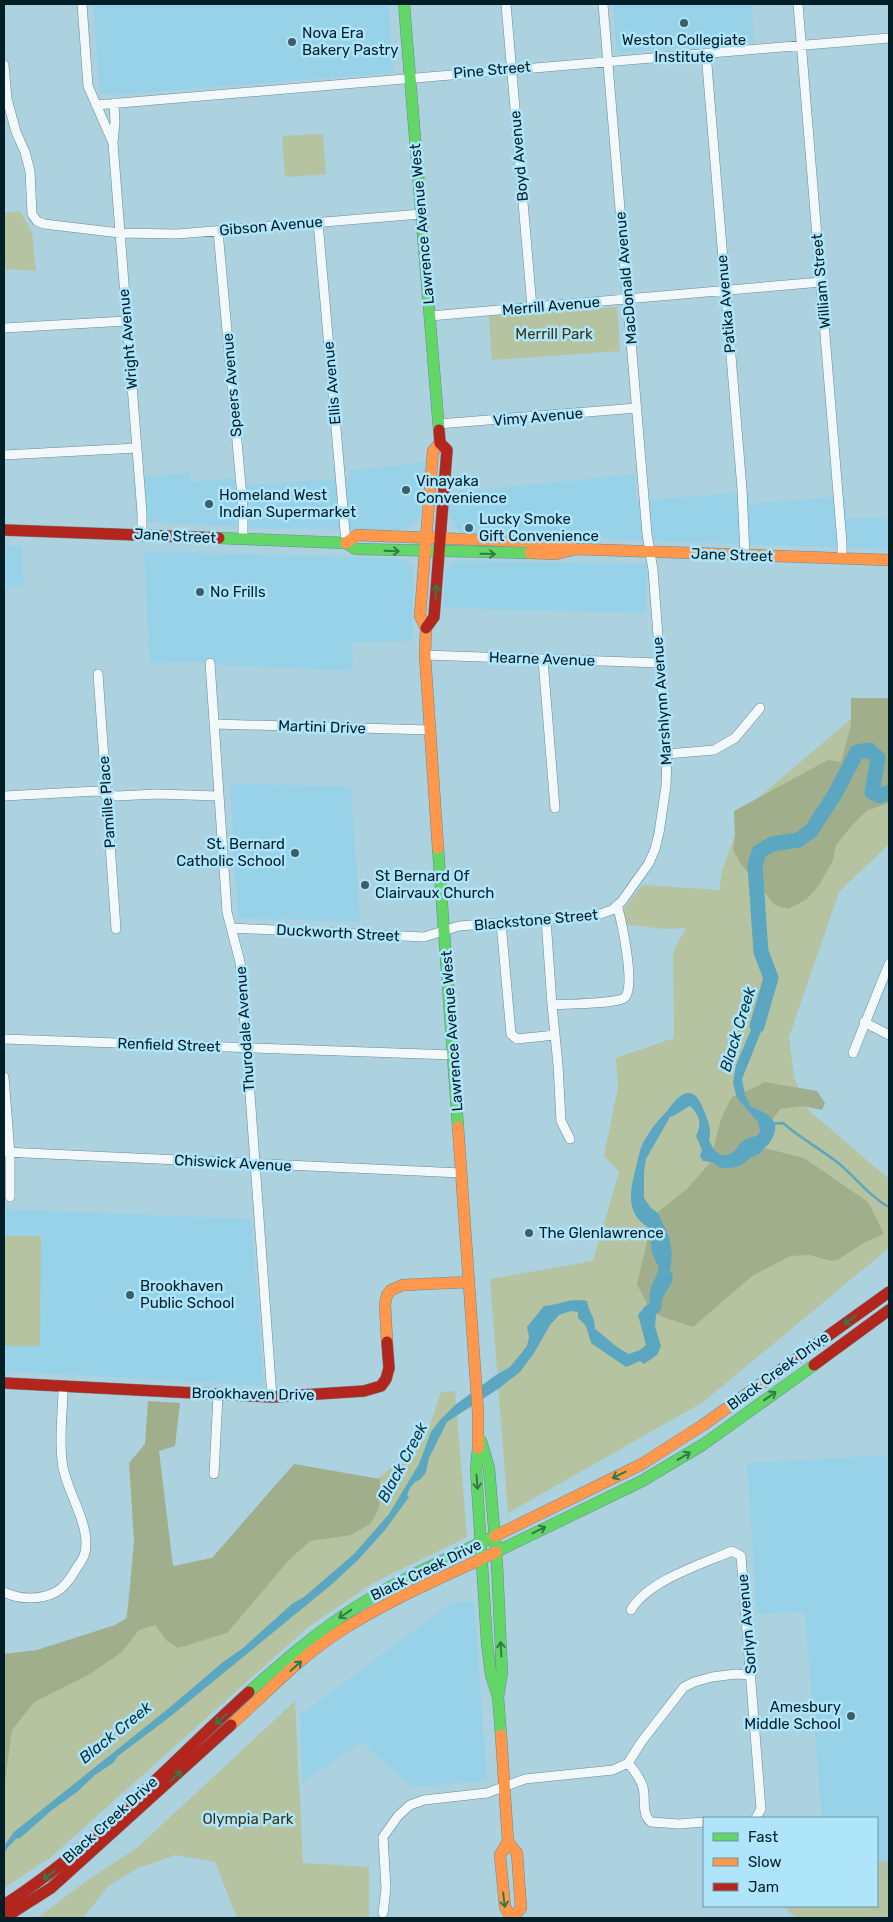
<svg xmlns="http://www.w3.org/2000/svg" width="893" height="1922" viewBox="0 0 893 1922" font-family="Rubik,sans-serif">
<rect width="100%" height="100%" fill="#acd1df"/>
<path fill="#97d2e9" d="M93,4h295l6,69 -281,22 -13,-2z
M613,4h138l3,38 -137,11z
M426,462l-6,56 -15,12 -150,-2 -118,-7 -4,-44 57,-4v9l55,-5 1,8 105,-7 -1,-7z
M635,474l1,27 113,-9 -1,12 97,-8 2,23 42,-2v32l-233,-8 -196,-9 -7,-8 -5,-12 1,-16 9,-4z
M4,546l17,1 3,40h-20z
M144,551l260,8 9,9 -1,73 -59,1 -1,29 -132,-6 -19,-3 -51,1z
M455,561l192,3 -1,49 -202,-5 1,-38z
M230,783l121,4 9,135 -122,-4z
M4,1209l247,10 13,167 -260,-15z
M889,1455v409l-4,-3 -8,-1v-42h-55l-17,-206 -48,2 -10,-151z
M474,1601l13,180 -76,6 -49,-45 -60,40 -2,-67 152,-112z"/>
<path fill="#b5c3a0" d="M323,134l3,40 -41,3 -3,-41z
M20,211l12,21 4,39 -32,-2v-56z
M617,307l3,44 -128,9 -3,-44z
M889,709v135l-50,48 -50,145 5,40 13,32 82,70v69l-186,154 -195,111 -18,-234 103,-18 26,-89 -15,-16 14,-69 -2,-29 58,-20 -1,-86 13,-24 -21,1 -51,-6 28,-38 78,5 1,-16 22,-63 116,-99z
M4,1236h37l-1,110h-36z
M455,1391l12,146 -94,46 -66,45 -256,229 -47,31v-235l39,4 80,-30 9,-35 28,-66 20,61 92,-22 153,-125 16,-48z
M295,1701l8,162 66,4v51h-132l-22,-56 -39,-7 -38,13 -30,18 -25,32h-46l48,-36 53,-35z
M877,1860l8,1 4,3v54h-93l-13,-12h94z"/>
<path fill="#a0ae8b" d="M851,698h38v105l-21,7 -14,13 -18,22 -3,15 -14,25 -12,14 -19,10 -13,-4 -34,-41 -8,-14 2,-13 -1,-26 94,-51 13,2 10,-37z
M764,1082l53,9 8,12 -3,7 -19,-4 -23,3 -12,17 -4,22 40,10 64,44 16,32 -19,8 -26,17 -8,2 -21,-6 -20,1 -38,20 -59,51 -33,-11 -11,-8 -12,-24 13,-55 8,-17 29,-23 22,-25 13,-48 10,-19 24,-10z
M148,1401l32,2 -5,43 -16,5 14,115 39,-8 82,-94 86,15 -1,30 -9,15 -19,11 -41,6 -21,19 -62,73 -49,15 -11,-7 -12,-16 -16,5 -17,22 -32,22 -56,28 -22,28 -8,58v-134l33,-4 78,-25 12,-7 7,-77 -5,-78 16,-19z"/>
<path fill="#5ba7c2" d="M758,1006l9,2 -1,11 -24,60 3,16 6,12c17,6 33,14 19,35 -3,5 -8,6 -10,12 -11,3 -10,5 -19,11 -5,3 -15,3 -21,3l-8,-6 -9,-1 -3,-5 2,-6 -6,-14c6,-11 4,-21 -6,-30 -7,3 -14,10 -20,11l-24,42 -2,13v26l7,10 7,5 11,24 3,17 -2,17 3,4 -1,7 -10,17 -1,10 -5,6 -1,11 6,20 -4,9 -13,9 -4,-3 -14,6 -35,-24 -5,-17 -8,-8v-6l-7,-1 -12,4 -9,10 -16,28 -14,19 -22,17 -51,33 -18,36 -3,14 -5,7 -6,3 -5,6 -3,7 2,2 -24,33 -27,30 -27,25 -160,131 -53,40 -5,7 -18,12 -18,17 -25,18 -33,29 -2,-1 -8,8 -5,7v-7l10,-14 155,-124 54,-46 20,-14 49,-44 12,-7 50,-43 35,-40 30,-50 12,-32 9,-12 15,-15 41,-30 14,-8 17,-21 2,-9 -2,-10 17,-21c16,-1 27,-9 43,-5 1,10 8,15 8,28 12,9 20,18 34,25l11,-4 6,-5 -8,-30 7,-9 5,-3c-3,-12 5,-23 9,-34l-7,-17 -3,-24c-26,-16 -18,-40 -12,-65 2,-7 3,-15 7,-22 6,-11 14,-21 23,-30 5,-6 11,-16 20,-18 10,-1 14,10 17,18 4,10 8,18 5,29 4,10 12,21 24,12 4,-3 6,-9 11,-12 5,-3 10,-2 15,-6l1,-5 -3,-8 -20,-23 -4,-15 3,-18 17,-40z"/>
<g fill="none" stroke-linecap="round" stroke-linejoin="round">
<path stroke="#5ba7c2" stroke-width="2.5" d="M771,1124l12,-1c17,15 36,25 54,39 18,14 30,33 50,44"/>
<path stroke="#5ba7c2" stroke-width="15" d="M757,1026l14,-48 -10,-26 -6,-87 4,-13 13,-8 26,-4 13,-9 24,-37 22,-42 12,-2 9,8 -6,34 8,4 9,-4"/>
<g stroke="#6b8a94" stroke-width="10">
<path id="street" d="M82,4l6,82 25,57
M506,4l26,303
M798,4l44,539v16
M706,53l36,436 3,66
M4,65l3,34 9,33 9,20 5,19 2,43 5,7 7,3 76,9 57,1 244,-20
M114,103l1,19 -2,21 29,370v22
M96,105l793,-67
M318,222l28,321
M218,231l25,277v31
M430,316l391,-34
M4,328l122,-7
M438,424l199,-16
M4,455l133,-7
M425,655l235,8
M543,660l12,148
M210,663l17,249 13,50 2,22 30,413
M98,674l18,255
M214,724l216,6
M667,754l47,-4 21,-12 25,-30
M4,796l93,-5 20,5 40,-2 61,2
M546,919l6,86 6,60 3,56 9,18
M501,923l10,111 6,5 38,-4
M231,928l193,9 35,-11 138,-11 15,-5 10,-9 27,-38 6,-14 4,-16 7,-47 1,-32 -14,-184 -6,-36 -44,-530
M552,1005c13,-1 63,-1 72,-7 13,-8 -3,-79 -7,-93
M864,1022l25,13
M4,1039l449,16
M853,1053l36,-89
M4,1077l6,76v44
M4,1152l457,21
M214,1474l4,-79
M4,1592c15,8 37,8 52,0 9,-5 15,-14 20,-23 3,-4 6,-9 8,-13 10,-29 -20,-66 -22,-96 -3,-24 1,-49 1,-73
M631,1610c16,-29 71,-46 101,-59l9,5 20,253 -5,9
M628,1763c6,7 12,15 15,24 3,12 -2,27 8,35l28,2 25,-2
M383,1913l3,-25 -3,-51 15,-21 12,-11 14,-5 63,-7 38,-14 88,-9 15,-7 14,-22 42,-54 10,-5 18,-5 24,-3 15,1"/>
</g>
<g stroke="#6b8a94" stroke-width="12">
<path id="fast" d="M404,4l35,426
M219,538l127,5 10,6 174,4
M438,848l20,279
M481,1441l8,27 8,96 5,109 -4,24 3,38
M478,1448l-2,21 11,174 4,32 7,22
M496,1552l146,-71 62,-37 110,-79
M249,1692c35,-31 70,-62 110,-87 43,-27 90,-47 136,-69"/>
</g>
<g stroke="#6b8a94" stroke-width="12">
<path id="slow" d="M346,543l11,-8 200,8 19,6
M530,553l26,1 20,-5 313,11
M438,848l-13,-193 1,-27 -6,-12 13,-165 7,-8
M458,1127l20,285v36
M387,1342l-2,-38 2,-9 4,-5 12,-5 66,-3
M495,1536l147,-72 61,-39 69,-49
M231,1725c36,-33 70,-69 111,-95 48,-31 102,-53 154,-78
M501,1735l7,107 -8,13 5,52 6,11
M508,1842l9,11 4,55 -8,10"/>
</g>
<g stroke="#6b8a94" stroke-width="12">
<path id="jam" d="M4,530l215,8
M426,628l8,-11 13,-167 -7,-7 -1,-13
M814,1365l75,-55
M772,1376l117,-84
M4,1383l268,14 92,-6 17,-5 5,-7 3,-11 -2,-26
M4,1905c91,-58 165,-141 245,-213
M4,1918l47,-30 180,-163"/>
</g>
<use href="#street" stroke="#f3f8fa" stroke-width="9"/>
<use href="#fast" stroke="#63d668" stroke-width="11"/>
<use href="#slow" stroke="#ff974d" stroke-width="11"/>
<use href="#jam" stroke="#b3261e" stroke-width="11"/>
</g>
<defs><path id="oneway-shaft" d="M-6 0H5M1.5-3L5.5 0L1.5 3" fill="none" stroke-width="1.6" stroke-linecap="round" stroke-linejoin="round" transform="scale(1.25)"/></defs>
<g stroke="#327a48">
<use href="#oneway-shaft" transform="translate(392 551) rotate(2)"/>
<use href="#oneway-shaft" transform="translate(488 554) rotate(1)"/>
<use href="#oneway-shaft" transform="translate(436 592) rotate(-86)"/>
<use href="#oneway-shaft" transform="translate(850 1320) rotate(144)"/>
<use href="#oneway-shaft" transform="translate(770 1396) rotate(-36)"/>
<use href="#oneway-shaft" transform="translate(684 1456) rotate(-31)"/>
<use href="#oneway-shaft" transform="translate(619 1475) rotate(154)"/>
<use href="#oneway-shaft" transform="translate(477 1482) rotate(86)"/>
<use href="#oneway-shaft" transform="translate(539 1530) rotate(-26)"/>
<use href="#oneway-shaft" transform="translate(345 1614) rotate(146)"/>
<use href="#oneway-shaft" transform="translate(501 1649) rotate(-93)"/>
<use href="#oneway-shaft" transform="translate(296 1666) rotate(-42)"/>
<use href="#oneway-shaft" transform="translate(221 1719) rotate(137)"/>
<use href="#oneway-shaft" transform="translate(176 1776) rotate(-42)"/>
<use href="#oneway-shaft" transform="translate(49 1875) rotate(142)"/>
<use href="#oneway-shaft" transform="translate(504 1900) rotate(83)"/>
</g>
<g fill="#3d5d67" stroke="#afe5fb" stroke-width="2">
<circle cx="684" cy="23" r="5"/>
<circle cx="292" cy="42" r="5"/>
<circle cx="406" cy="490" r="5"/>
<circle cx="209" cy="504" r="5"/>
<circle cx="469" cy="528" r="5"/>
<circle cx="200" cy="592" r="5"/>
<circle cx="295" cy="853" r="5"/>
<circle cx="365" cy="885" r="5"/>
<circle cx="529" cy="1233" r="5"/>
<circle cx="130" cy="1295" r="5"/>
<circle cx="851" cy="1716" r="5"/>
</g>
<g text-anchor="middle" stroke-width="5" stroke-linejoin="round" paint-order="stroke">
<g font-size="15" fill="#021e27" stroke="#afe5fb" text-anchor="start">
<text x="302" y="38">Nova Era<tspan x="302" dy="17">Bakery Pastry</tspan></text>
<text x="684" y="45" text-anchor="middle">Weston Collegiate<tspan x="684" dy="17">Institute</tspan></text>
<text x="416" y="486">Vinayaka<tspan x="416" dy="17">Convenience</tspan></text>
<text x="219" y="500">Homeland West<tspan x="219" dy="17">Indian Supermarket</tspan></text>
<text x="479" y="524">Lucky Smoke<tspan x="479" dy="17">Gift Convenience</tspan></text>
<text x="210" y="597">No Frills</text>
<text x="285" y="849" text-anchor="end">St. Bernard<tspan x="285" dy="17">Catholic School</tspan></text>
<text x="375" y="881">St Bernard Of<tspan x="375" dy="17">Clairvaux Church</tspan></text>
<text x="539" y="1238">The Glenlawrence</text>
<text x="140" y="1291">Brookhaven<tspan x="140" dy="17">Public School</tspan></text>
<text x="841" y="1712" text-anchor="end">Amesbury<tspan x="841" dy="17">Middle School</tspan></text>
</g>
<g font-size="15" fill="#021e27" stroke="#afe5fb">
<text transform="translate(492 70) rotate(-5)" y="5">Pine Street</text>
<text transform="translate(519 156) rotate(-95)" y="5">Boyd Avenue</text>
<text transform="translate(422 224) rotate(-95)" y="5">Lawrence Avenue West</text>
<text transform="translate(271 226) rotate(-5)" y="5">Gibson Avenue</text>
<text transform="translate(626 278) rotate(-95)" y="5">MacDonald Avenue</text>
<text transform="translate(821 281) rotate(-95)" y="5">William Street</text>
<text transform="translate(726 304) rotate(-95)" y="5">Patika Avenue</text>
<text transform="translate(551 306) rotate(-5)" y="5">Merrill Avenue</text>
<text transform="translate(128 339) rotate(-95)" y="5">Wright Avenue</text>
<text transform="translate(332 383) rotate(-95)" y="5">Ellis Avenue</text>
<text transform="translate(232 385) rotate(-95)" y="5">Speers Avenue</text>
<text transform="translate(538 417) rotate(-5)" y="5">Vimy Avenue</text>
<text transform="translate(175 536) rotate(3)" y="5">Jane Street</text>
<text transform="translate(732 555) rotate(2)" y="5">Jane Street</text>
<text transform="translate(542 659) rotate(2)" y="5">Hearne Avenue</text>
<text transform="translate(662 701) rotate(-94)" y="5">Marshlynn Avenue</text>
<text transform="translate(322 727) rotate(2)" y="5">Martini Drive</text>
<text transform="translate(107 802) rotate(-94)" y="5">Pamille Place</text>
<text transform="translate(536 920) rotate(-5)" y="5">Blackstone Street</text>
<text transform="translate(338 933) rotate(3)" y="5">Duckworth Street</text>
<text transform="translate(245 1029) rotate(-94)" y="5">Thurodale Avenue</text>
<text transform="translate(452 1031) rotate(-94)" y="5">Lawrence Avenue West</text>
<text transform="translate(169 1045) rotate(2)" y="5">Renfield Street</text>
<text transform="translate(233 1163) rotate(3)" y="5">Chiswick Avenue</text>
<text transform="translate(778 1371) rotate(-36)" y="5">Black Creek Drive</text>
<text transform="translate(253 1394) rotate(1)" y="5">Brookhaven Drive</text>
<text transform="translate(426 1570) rotate(-26)" y="5">Black Creek Drive</text>
<text transform="translate(747 1624) rotate(-95)" y="5">Sorlyn Avenue</text>
<text transform="translate(110 1820) rotate(-42)" y="5">Black Creek Drive</text>
</g>
<g font-size="15" fill="#383514" stroke="#afe5fb">
<text x="554" y="339">Merrill Park</text>
<text x="248" y="1824">Olympia Park</text>
</g>
<g font-size="16" font-style="italic" fill="#093442" stroke="#afe5fb">
<text transform="translate(737 1029) rotate(-73)" y="6">Black Creek</text>
<text transform="translate(402 1462) rotate(-62)" y="6">Black Creek</text>
<text transform="translate(115 1732) rotate(-39)" y="6">Black Creek</text>
</g>
</g>
<rect width="893" height="1922" fill="none" stroke="#021e27" stroke-width="10"/>
<rect x="703" y="1817" width="175" height="90" fill="#afe5fb" stroke="#6a95a6"/>
<rect x="713" y="1833" width="25" height="8" fill="#63d668" stroke="#6a95a6"/>
<text x="748" y="1842" font-size="15" fill="#021e27">Fast</text>
<rect x="713" y="1858" width="25" height="8" fill="#ff974d" stroke="#6a95a6"/>
<text x="748" y="1867" font-size="15" fill="#021e27">Slow</text>
<rect x="713" y="1883" width="25" height="8" fill="#b3261e" stroke="#6a95a6"/>
<text x="748" y="1892" font-size="15" fill="#021e27">Jam</text>
</svg>
